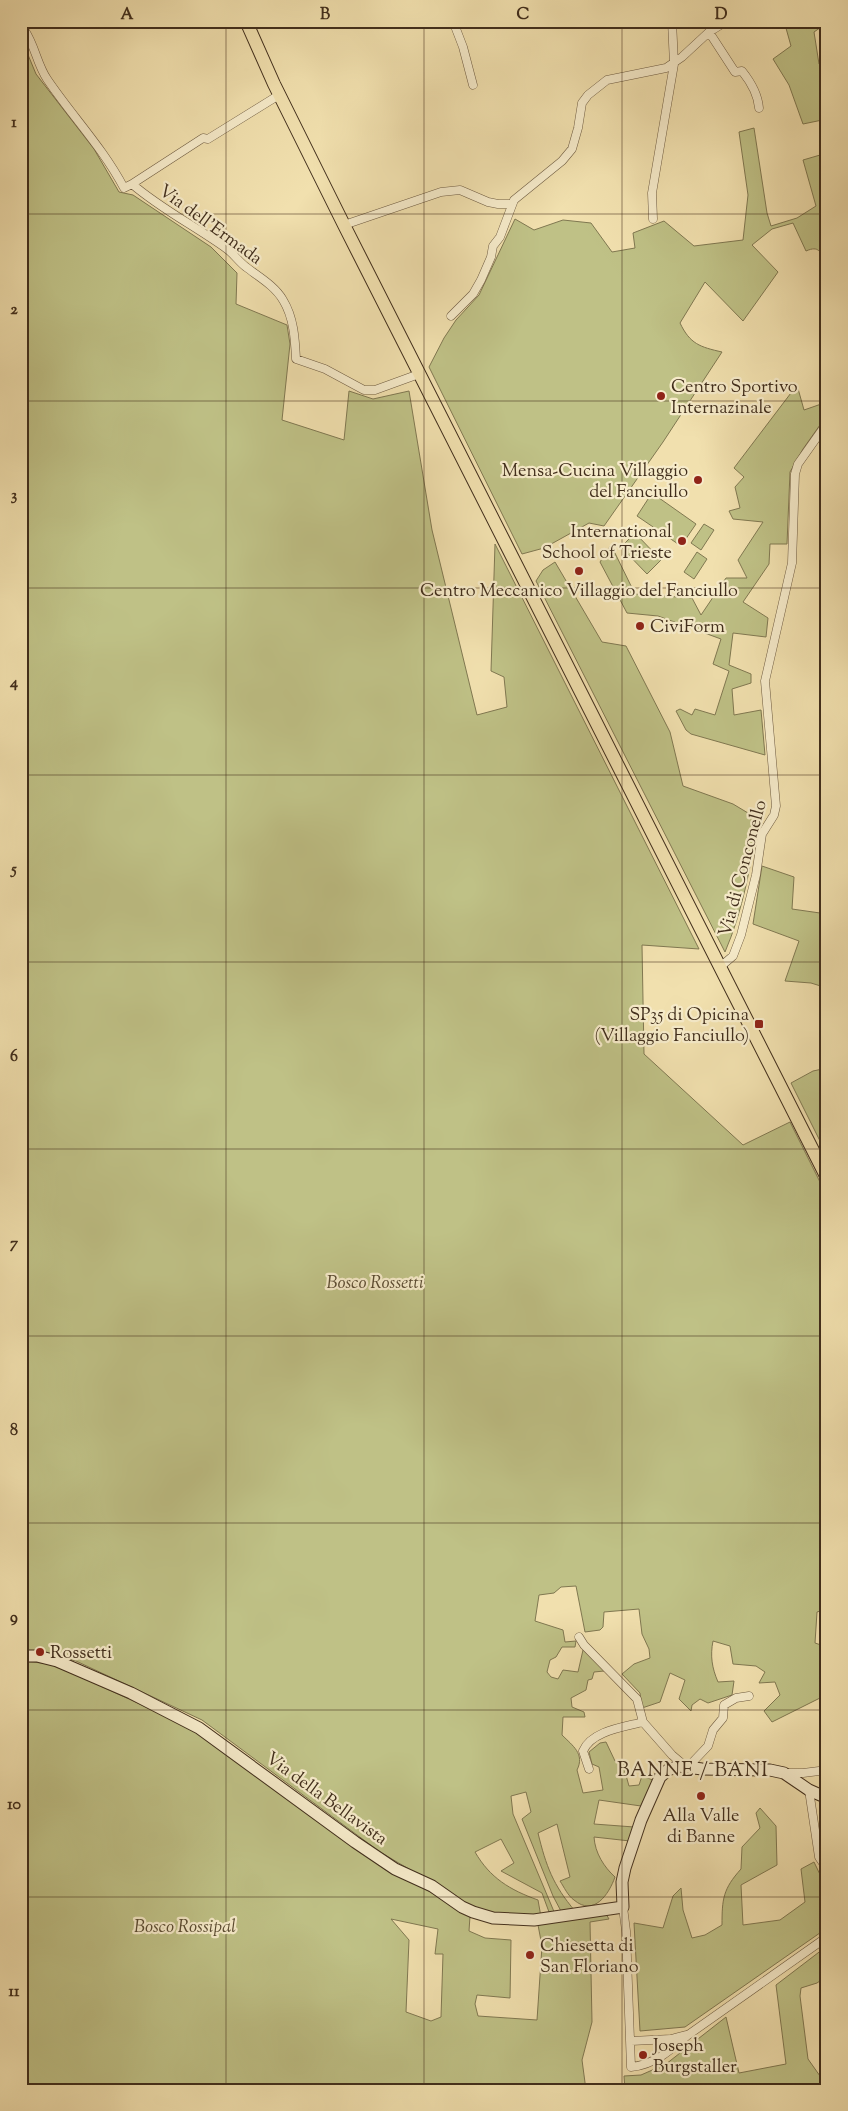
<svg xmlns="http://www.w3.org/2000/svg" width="848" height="2111" viewBox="0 0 848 2111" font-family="'Sorts Mill Goudy',serif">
<rect width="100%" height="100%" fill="#f1e0ae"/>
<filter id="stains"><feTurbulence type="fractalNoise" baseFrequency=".004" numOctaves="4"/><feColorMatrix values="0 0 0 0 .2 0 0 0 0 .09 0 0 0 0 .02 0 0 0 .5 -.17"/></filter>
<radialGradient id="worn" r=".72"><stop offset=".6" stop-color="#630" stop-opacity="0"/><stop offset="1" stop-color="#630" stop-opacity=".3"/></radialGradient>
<path fill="#bfc186" stroke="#807851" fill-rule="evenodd" d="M784,21h43v2l-13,9 5,32h8v55l-24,5 -14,-39 -16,-26 18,-13z
M21,38l15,36 58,75 25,43 14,3 78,52 26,26 -1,31 51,21 3,19 -8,76 62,20 5,-49 24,8 36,-8 23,139 45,185 30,-8 -3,-30 -13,-6 4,-127 204,405 -57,-4 2,109 99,91 47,-23 37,74v413l-10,3 -2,31 9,3 1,7h2v44h-5l-50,25 -8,-11 16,-16 -5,-13 -16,1 6,-11 -9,-6 -23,-2 -3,-18 -17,-5c-3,15 -1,27 5,41l16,-1 -2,14 -24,8 -8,-4 -8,6 -1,6 -12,-12 6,-19 -15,-7 -10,29 -18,6 -2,-15 -18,-19 12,-10 16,-6 -1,-9 -7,-15 -3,-25 -35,3 -1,15 -3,3 -15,2 -9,-46 -15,1 -7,6 -15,2 -4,26 28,9 2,12 11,-1 -1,6h-13l-6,10 -6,3 -3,12 4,5 7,2 5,-9 15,2 5,-22 21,21 -10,1 -2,7 -4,1 -2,10 -15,8 1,9 12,5 1,5h-22l-1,18c11,11 23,19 15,35l6,23 20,-3 -4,-23 -7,-3 -3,-12 11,-9 6,-1 9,19h7l7,25 10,-1 3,-9 11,4 -12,26 -42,-6 -5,24 40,3 -4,14 -36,-4c1,16 10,30 21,40 -6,17 -21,40 -41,23 -6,-4 -10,-13 -14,-19l10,-4 -13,-53 -19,9c8,33 15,52 37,78l-13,2 -9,-17 -31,-77 9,-7 -5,-20 -15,4 2,18 42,100 -6,-2 -7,-19 -41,-22 13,-8 -13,-24 -26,13c15,26 35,38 63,48l3,17 -45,-2 -28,-7 -37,-26 -51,-30 -178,-132 -126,-59 -23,-6 -32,-4z
M754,128l13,85 4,13 26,-8 19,-12 -13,-46 24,-7v105c-9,-5 -7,-13 -21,-7l-13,-28 -21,6 -20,16 26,27 -35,49 -38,-39 -25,41c10,21 20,24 42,29l-59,90 -59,84 -15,-3 -45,25 -22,6 -93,-187 15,-29 12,-18 23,-25 36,-76 19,11 29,-10 28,3 21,29 23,-4 -2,-15 31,-12 30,25 49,-6 5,-45 -9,-63z
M797,385l7,25 23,-8v13l-24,34 -13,23 -3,72h-17l-1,20 -26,38 25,16 -2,19 -33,-4 -4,32 22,9v9l-19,6 2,26 27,-5 4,45 -74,-21 -5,-4 -10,-19 4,-2 12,6 3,-6 20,6 14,-44 -16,-7 8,-25 -63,-23 -31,-3 -27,-51 11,-17 24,49 57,4 9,17 25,-37h21l-9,-18 25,-38 -30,-3 -4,-8 11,-3 -5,-21 9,-10 -10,-9z
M652,493l44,31 -15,22 -44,-30z
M704,524l10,6 -13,20 -10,-7z
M635,533l26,27 -14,14 -26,-27z
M697,552l10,7 -13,20 -10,-7z
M555,562l47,80 24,4 44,86 13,54 50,18 25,15c-7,46 -15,91 -33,133l-189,-371 7,-11z
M762,866l32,11 -2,32 35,5v74l-16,-5 -26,-2 14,-40 -46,-17z
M827,1068v87l-36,-72 22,-12z
M21,1661l32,3 141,65 116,87 76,54 31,14 53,32 -1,15 16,7 26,2 -1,58 -33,-3 -2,9 3,12 59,4 5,-74 -4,-21 68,-11 3,5 -19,3 2,100 -10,38 4,30h-565zM391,1919l47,10 -3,25h8l-2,63 -10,4 -25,-9 3,-72z
M760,1808l16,18 1,39 -36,20 2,40 37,-5 25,-18 -4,-33 13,-7 13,27v39l-142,99 -45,4 -6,-108 29,5 10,-32 8,-8 2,22 9,28 13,-3 17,-10c0,-26 1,-36 19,-56l1,-22 18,-19 -4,-15z
M827,1946v30l-10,7 -16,5 -1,8 8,63 12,17h7v14h-202l-1,-14 17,-1 25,-11 60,-47 13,56 47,-9 -10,-79z"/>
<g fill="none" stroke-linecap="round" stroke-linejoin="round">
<g stroke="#6d5a40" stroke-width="9">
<path id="street" d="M453,21l10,26 10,38
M25,31c10,15 12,33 22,48 25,37 56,69 77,109l8,-4c29,25 63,42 95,65 7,5 12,13 19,18 13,10 29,19 37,33 11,18 12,39 13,59l29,10 39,21h11l44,-16
M709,32l26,40 7,-1c8,10 16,24 17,37
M132,184l71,-46 5,1 71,-44
M653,219l-1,-26 22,-129 -2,-43
M344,225l97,-33 19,-2 28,12 10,2h13
M451,316l22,-22 8,-14 10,-23 2,-11 7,-9 14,-37 48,-39 10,-12 6,-21 4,-25 6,-8 19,-15 59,-12 16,-11 27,-25 18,-11
M720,967l13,-11 8,-21 15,-60 6,-41 12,-19 2,-9 -11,-125 27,-118 3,-89 3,-10 29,-41
M579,1637l5,8 53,54 6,23 29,33 13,11
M689,1766l19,-20 5,-16 10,-12 1,-13 12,-7 13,-2
M589,1769l-6,-18c8,-20 41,-24 60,-29
M786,1773h17l24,-3
M809,1790l10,67 8,12
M623,1907l3,24 5,136c23,-2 40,-17 57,-32l139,-98
M631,2041l40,-2 15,-4"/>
</g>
<g stroke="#412e1c" stroke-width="13">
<path id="secondary" d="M21,1656h16l20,5 74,32 68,35 156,114 40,27 37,17 30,21 11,5 20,6 41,2 89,-13 -1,-25 3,-14 16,-48 19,-43 8,-7 11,-4 23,3 68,1 14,3 25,17 18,8"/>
</g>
<g stroke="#412e1c" stroke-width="14">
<path id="primary" d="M246,21l28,63 70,141 483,953"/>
</g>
<use href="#street" stroke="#f6ebca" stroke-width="8"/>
<use href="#secondary" stroke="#f6ebca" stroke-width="11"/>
<use href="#primary" stroke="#f1e0ae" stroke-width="12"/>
</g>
<path fill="none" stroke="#412e1c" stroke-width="1" stroke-opacity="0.55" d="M226,21v2069M424,21v2069M622,21v2069M21,214h806M21,401h806M21,588h806M21,775h806M21,962h806M21,1149h806M21,1336h806M21,1523h806M21,1710h806M21,1897h806"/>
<g fill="#8f2418" stroke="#f6ebca" stroke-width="2">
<circle cx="661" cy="396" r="5"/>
<circle cx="698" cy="480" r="5"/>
<circle cx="682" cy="541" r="5"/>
<circle cx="579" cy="571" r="5"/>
<circle cx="640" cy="626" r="5"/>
<rect x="754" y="1019" width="10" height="10" rx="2.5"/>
<circle cx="40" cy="1652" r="5"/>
<circle cx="701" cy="1796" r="5"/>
<circle cx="530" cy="1955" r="5"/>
<circle cx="643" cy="2055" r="5"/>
</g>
<g text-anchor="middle" stroke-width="4.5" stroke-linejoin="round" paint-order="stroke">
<g font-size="18" fill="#412e1c" stroke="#f6ebca">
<text transform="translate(211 224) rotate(36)" y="6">Via dell'Ermada</text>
<text transform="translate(742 868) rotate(-75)" y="6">Via di Conconello</text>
<text transform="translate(327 1798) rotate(36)" y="6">Via della Bellavista</text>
</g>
<g font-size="18" fill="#412e1c" stroke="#f6ebca" text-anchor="start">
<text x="671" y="392">Centro Sportivo<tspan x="671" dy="21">Internazinale</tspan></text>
<text x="688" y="476" text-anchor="end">Mensa-Cucina Villaggio<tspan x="688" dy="21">del Fanciullo</tspan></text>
<text x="672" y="537" text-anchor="end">International<tspan x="672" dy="21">School of Trieste</tspan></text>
<text x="579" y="596" text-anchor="middle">Centro Meccanico Villaggio del Fanciullo</text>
<text x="650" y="632">CiviForm</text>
<text x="749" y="1020" text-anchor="end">SP35 di Opicina<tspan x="749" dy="21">(Villaggio Fanciullo)</tspan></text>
<text x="50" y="1658">Rossetti</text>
<text x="701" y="1821" text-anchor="middle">Alla Valle<tspan x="701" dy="21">di Banne</tspan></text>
<text x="540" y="1951">Chiesetta di<tspan x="540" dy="21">San Floriano</tspan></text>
<text x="653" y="2051">Joseph<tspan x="653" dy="21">Burgstaller</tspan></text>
</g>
<g font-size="18" font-style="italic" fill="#5a4b31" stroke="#f6ebca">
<text x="375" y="1288">Bosco Rossetti</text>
<text x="185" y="1932">Bosco Rossipal</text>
</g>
<g font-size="20" letter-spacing="1" fill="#412e1c" stroke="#f6ebca">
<text x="693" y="1776">BANNE / BANI</text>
</g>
</g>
<rect width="848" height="2111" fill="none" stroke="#f1e0ae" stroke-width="55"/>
<rect x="28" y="28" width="792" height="2056" fill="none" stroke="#412e1c" stroke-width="2"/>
<g font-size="16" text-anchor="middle" font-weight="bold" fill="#412e1c">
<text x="127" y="19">A</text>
<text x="325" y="19">B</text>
<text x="523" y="19">C</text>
<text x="721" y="19">D</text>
<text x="14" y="127">1</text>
<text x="14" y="314">2</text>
<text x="14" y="500">3</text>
<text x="14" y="687">4</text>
<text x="14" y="874">5</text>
<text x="14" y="1061">6</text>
<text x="14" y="1248">7</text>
<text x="14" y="1435">8</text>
<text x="14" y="1622">9</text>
<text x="14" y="1809">10</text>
<text x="14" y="1996">11</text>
</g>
<rect width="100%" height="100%" filter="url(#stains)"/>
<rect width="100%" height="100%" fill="url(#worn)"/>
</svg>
